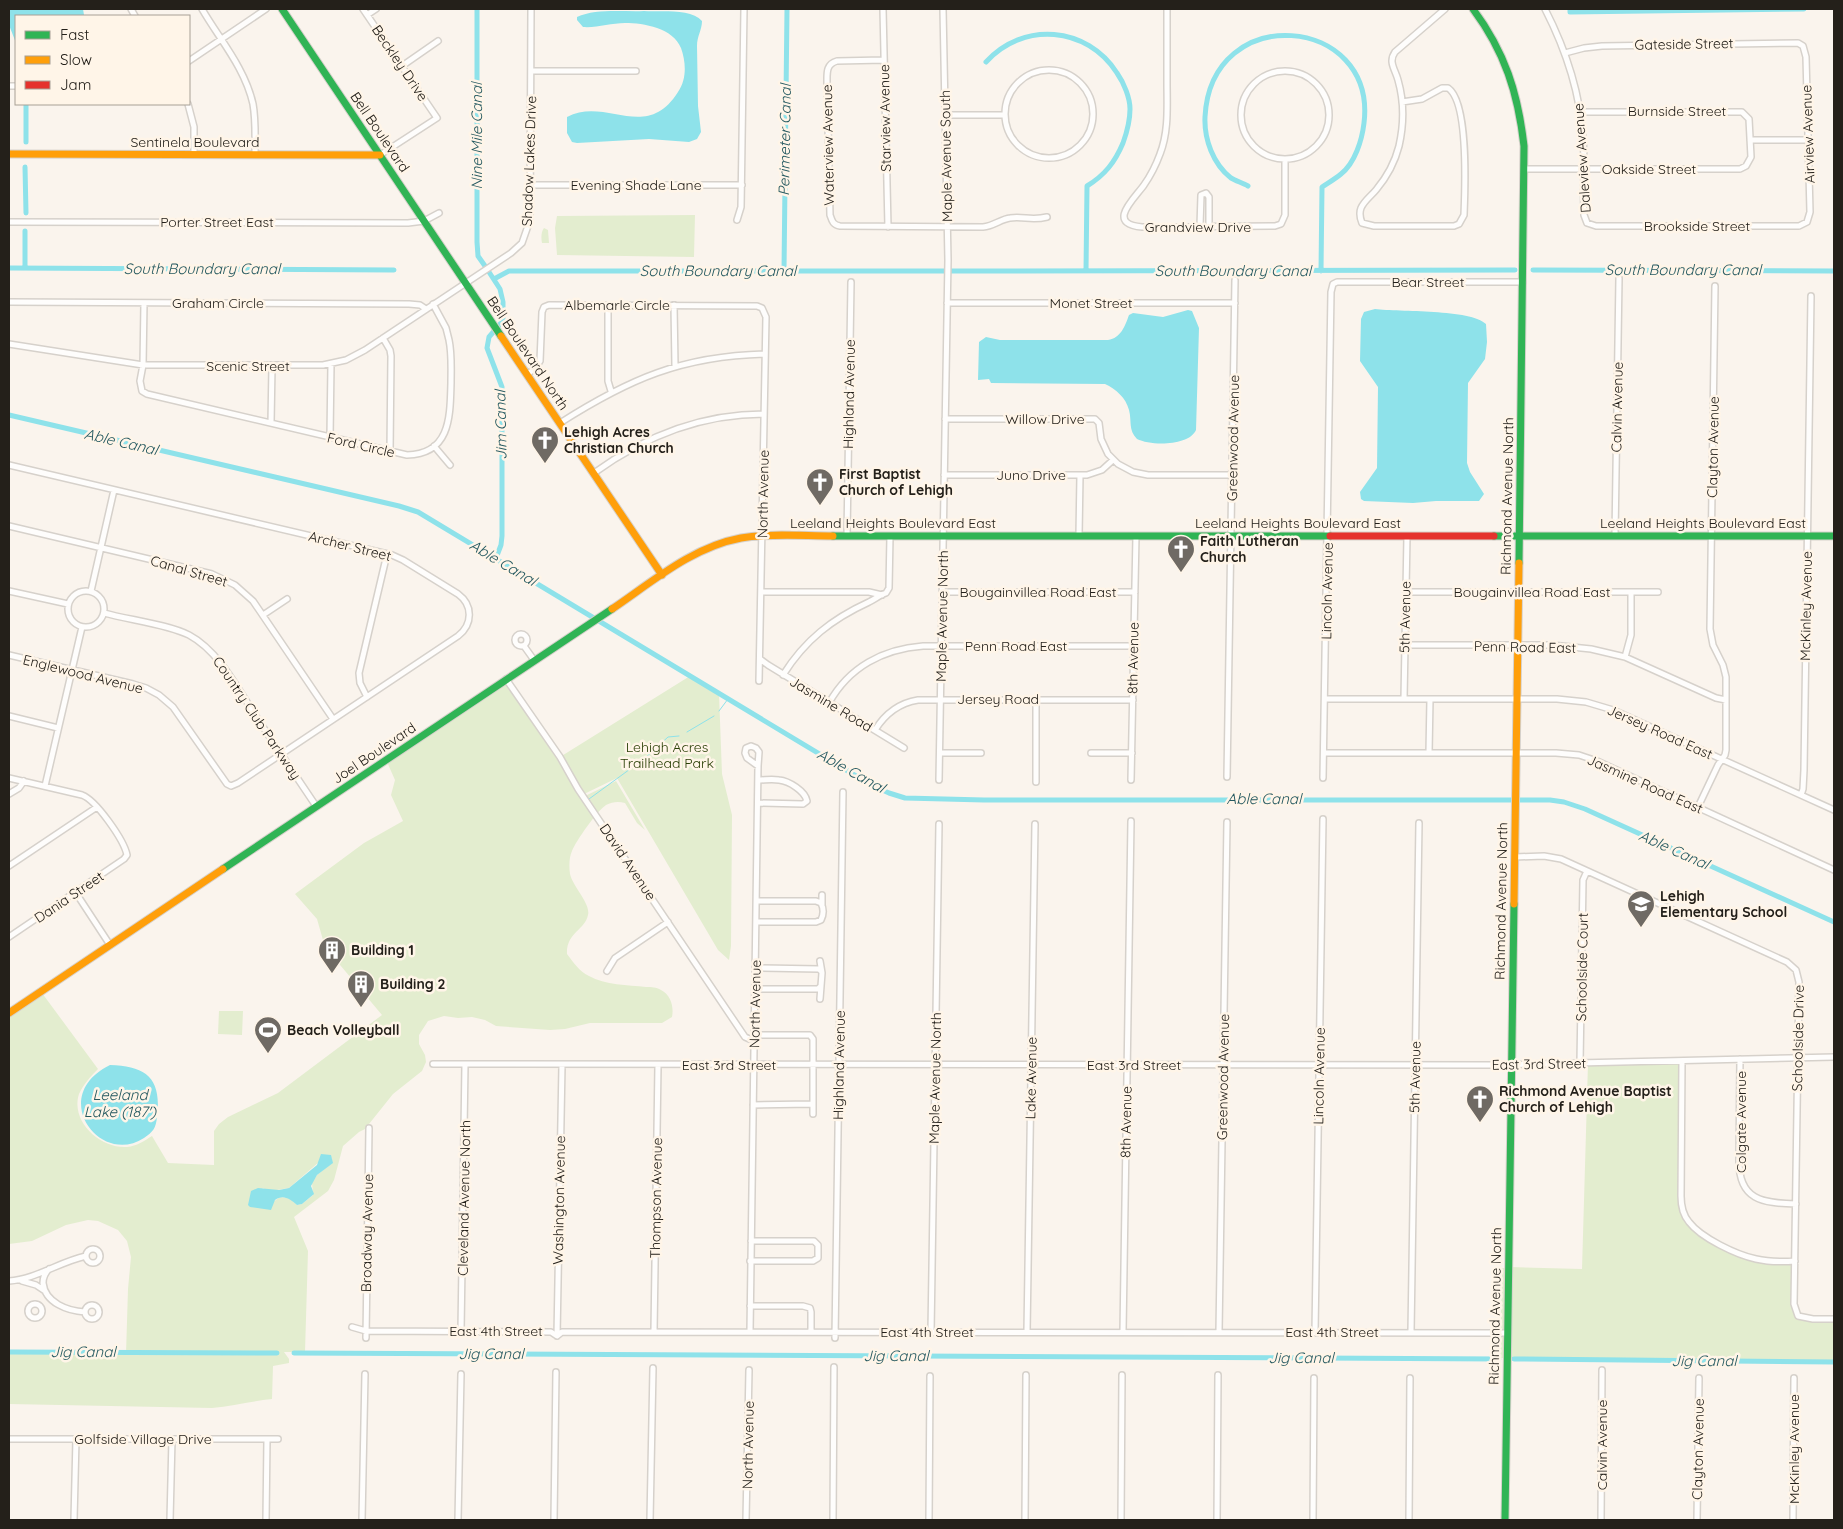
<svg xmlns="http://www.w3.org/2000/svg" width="1843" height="1529" viewBox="0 0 1843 1529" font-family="Quicksand,sans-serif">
<rect width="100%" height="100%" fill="#faf4ed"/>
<path fill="#e3edcf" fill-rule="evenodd" d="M695,215l-1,42 -137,-2 -2,-27 2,-12z
M544,228l4,2 1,13h-7c-1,-5 -1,-11 2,-15z
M690,676l29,18 3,80 10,41 -1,131 -2,14 -11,-10 -101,-172 -35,17 -22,-38z
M505,683l78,114 33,-16 29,49 -8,-7 -12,-20c-7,-2 -13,-1 -19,2 -9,6 -30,36 -34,46 -3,6 -3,16 -2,23 3,13 21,30 18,41 -3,15 -22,18 -21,39 6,8 13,18 22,22 16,9 39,9 57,11 6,0 10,0 15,3 10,5 13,17 11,27l-10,6h-72l-25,6 -15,1 -54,-4 -11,-6 -13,-3 -14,1 -14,-2 -16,5 -9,14v9l6,11 1,7 -4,9 -29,23 -28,35 -6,3 -16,14 -9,34 -6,11 -34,26 14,34 -3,101h-21l5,7v4l-16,3 -1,33c-20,2 -39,7 -60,9l-203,-4v-52l117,2 2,-65 3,-32 -4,-16 -9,-11 -20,-9 -10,-1 -22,5 -34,16 -23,3v-228l33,-23 56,76c-7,7 -15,16 -19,25 -9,28 22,55 48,53 10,-1 17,-6 25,-11l16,27 46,2v-34l5,-7 9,-7 50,-24 104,-78 -57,-68 -8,-28 -22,-25 69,-51 39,-22 -12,-26 4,-15 -8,-18zM332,1158v5l-15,12 -5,8 1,12 -11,9 -5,1 -8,-7 -9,-1 -7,5 -11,-14 9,3 18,-3 30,-26z
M219,1011h24l-1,24 -24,-1z
M1680,1061l-2,134 3,17 8,15 30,19 15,8 58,10 2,50c9,11 28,7 40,7v42l-325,-5 1,-91 72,2 6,-206z
M1502,1268h4l-2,90h-4z"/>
<path fill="#8ee2ea" d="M9,9h74l1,6 -68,1v27l-7,-18z
M644,11c17,1 47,-3 58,10 0,9 -5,15 -5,25l1,60 3,26 -4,7 -8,3 -40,-3 -72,4 -5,-1 -5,-9v-16c39,-21 79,26 111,-25 9,-13 8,-30 3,-44 -8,-20 -37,-25 -56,-25 -14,0 -28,5 -42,4l-6,-7v-3c19,-9 47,-5 67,-6z
M1375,309c24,3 96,0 111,15l1,18 -2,17 -17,24 -1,80 3,9 14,22 -5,7h-43l-23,2 -49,-2 -3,-2 -1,-7 17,-24 1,-81 -18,-26 1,-42 3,-7z
M1188,310l4,1 7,17 -3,102c-7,16 -45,16 -59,9 -9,-9 -5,-18 -8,-29 -3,-12 -13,-21 -24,-26l-114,-1 -2,-4 -11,1 1,-38 7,-5 14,3h108c13,-2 17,-14 21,-25l4,-2 30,4z
M110,1065c36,1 52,13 47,52 -1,11 -4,15 -13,21 -44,29 -97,-42 -34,-73z
M321,1154l10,1 2,8 -16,12 -6,11 3,8 -12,10 -5,1c-7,-6 -14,-11 -22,-5l-4,10 -21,-3 -2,-2 3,-14 7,-3 21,2 10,-2 28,-23z"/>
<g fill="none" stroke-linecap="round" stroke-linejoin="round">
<path stroke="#8ee2ea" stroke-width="1" d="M719,711l9,-12
M687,732l27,-16
M641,762l27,-25 11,-1
M589,799l48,-35"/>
<path stroke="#8ee2ea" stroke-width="5" d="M477,9v233l1,14 7,10
M1570,9v3l234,-3
M986,62c37,-41 101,-36 131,11 7,10 13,25 13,36 0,12 -3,23 -7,34 -8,19 -18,32 -36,43l-1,85
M26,142v-38
M25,167l1,46
M1248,186c-5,-3 -12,-5 -17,-8 -18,-14 -27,-39 -26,-61 6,-117 172,-102 159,6 -2,17 -9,40 -23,51 -6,5 -13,9 -19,13l-1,84
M9,268l385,2
M25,268v-37
M1533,270l301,1
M784,271l3,-262
M951,271l564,-1
M489,272l11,17 3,13v16l-2,5 -12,14 -2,11 15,39v149l-1,9 -5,13
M494,279l15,-8h435
M9,415l390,91 19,6 453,273 18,8 16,5 79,2h566l14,2 21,7 249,113
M9,1352l268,1
M294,1353l1205,6
M1514,1359l320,3"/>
<g stroke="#d6d1cb" stroke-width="8">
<path id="street" d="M131,9l4,7
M202,9c18,31 43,59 51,95 3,17 2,34 2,51
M363,9l74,109 -57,37
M883,9l5,218
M1167,9c0,24 0,48 0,73 0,24 2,49 -7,72 -4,11 -9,21 -16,31 -9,13 -39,39 -2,42l133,-1 6,-2 4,-9v-56
M1545,9c21,41 35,82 38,129 2,25 0,51 1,77l3,8 9,3h203l8,-4 3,-10 -4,-155 -3,-11 -5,-3 -196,3 -18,2 -19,5
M367,15l9,-6
M884,60l-47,1c-11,3 -10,12 -10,21l3,133c2,6 3,10 10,11l143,1c11,-1 18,-8 27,-9 14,-2 21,3 37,-1
M189,61l77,-52
M402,66l36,-25
M1005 114a44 44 0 1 1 88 0a44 44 0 1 1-88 0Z
M1241 115a44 44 0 1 1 88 0a44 44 0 1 1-88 0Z
M531,71h105
M9,86h7
M1402,102l20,-3 20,-11h6c21,14 17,102 16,127l-5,9 -5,2h-80l-12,-3c-2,-5 -3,-10 -1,-15 3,-7 10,-12 15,-18 10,-12 19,-28 23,-44 5,-22 5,-45 -1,-66 -3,-11 -10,-18 -3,-28l50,-43
M188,104l6,23v28
M945,115h59
M1750,140h58
M1524,169h216l6,-3 5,-9 -2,-38 -7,-7h-162
M530,185h212
M737,220l4,-13 3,-198
M9,222l399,1 16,-2 15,-8
M1200,226l1,-31 5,-2 3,4v29
M9,302l400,2 11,1 6,4
M144,303l-1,62 -3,16 2,10 5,3 260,61c44,-1 43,-39 44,-72 0,-14 1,-29 -2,-43l-3,-12 -13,-24
M947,303h288
M608,305v76l3,10
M674,305l1,61
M383,338l7,12 1,6 -1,95
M9,344l134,21h180l23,-5 19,-10 146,-97 11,-10 8,-23 1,-211
M527,374l8,-5 5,-8 2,-49 2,-5 5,-2 208,1 5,2 4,9 -7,364
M945,419h150l4,4 2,16 7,15 10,10 15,8 15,3h84
M271,423l1,-57
M560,423c69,-44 122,-67 205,-69
M330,437l1,-73
M434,446l16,19
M9,465l383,90 11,5 55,34c15,11 15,30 0,42l-220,147 -7,3 -4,-2 -54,-77 -14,-12 -13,-7 -13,-4 -124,-29
M594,473c51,-37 107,-59 170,-59
M944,475h143l15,-5 11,-10
M9,526l203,48 23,11 18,16 80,118
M847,536l4,-254
M1079,536l1,-61
M1615,536l4,-258
M68 609a18 18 0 1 1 36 0a18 18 0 1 1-36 0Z
M9,591l59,13
M91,591l23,-101
M761,592h108l13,3
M942,592h193
M1406,592h252
M104,613c25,7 63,11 85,22 32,17 52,60 72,89 18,27 37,55 55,82
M263,615l24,-16
M515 640a6 6 0 1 1 12 0a6 6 0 1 1-12 0Z
M1405,645h147l39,4 34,8 91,41 10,2
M524,646l10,14
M1625,657l6,-22v-43
M760,659l8,6 136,83
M783,675c22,-35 49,-56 86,-73 6,-3 11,-7 17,-9l3,-5 1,-52
M506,679l54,78 18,32 167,248 9,4
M367,697l-7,-14 -1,-10 28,-119
M1325,699h232l29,3 27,8 221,100
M1404,699l3,-163
M829,703c20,-36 54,-54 94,-57h211
M9,716l49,12
M875,730c10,-16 24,-27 43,-30h215
M751,746l5,2 3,4 -1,14 -11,-8 -2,-5 1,-5z
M940,753h41
M1091,753h41
M1324,753h232l23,2 18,6 237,109
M1429,753l1,-54
M1227,777l8,-497
M9,778l73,17c14,5 42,45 45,60l-3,4 -115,78
M1323,778l8,-486 2,-8 4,-2h186
M939,780l9,-520 -5,-251
M1131,780l5,-244
M1036,782v-83
M45,786l37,-159
M9,794l10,-6 5,-7
M1801,795l2,-6 1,-19 7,-474
M758,803l45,1 4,-3c-2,-10 -18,-20 -28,-21 -7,-1 -14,0 -21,0
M1698,807l20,-42 7,-10 1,-5v-73l-3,-12 -10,-20 -3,-16 5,-343
M1515,857l29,-1 17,3 226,103 9,8 3,12 -5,322 4,12 15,3h21
M9,866l88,-59
M76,893l34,52
M822,895v10
M756,922h60l5,-2c3,-6 3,-11 0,-17l-5,-2h-60
M755,968l64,1 2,2
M607,971l8,-13 53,-36
M755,989h63l2,-2
M820,999l2,-26 -2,-12
M754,1035h56l3,4v75
M1740,1059l-1,102c0,39 23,42 57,43
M1682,1061l-1,135c0,10 2,19 8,26 12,16 48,33 67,37 13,3 26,3 39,2
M1580,1063l3,-183 4,-9
M433,1064l1060,1 341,-8
M753,1105l60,-1
M86 1256a7 7 0 1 1 14 0a7 7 0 1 1-14 0Z
M750,1261h63l5,-3v-13l-4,-4h-63
M49,1269c-4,4 -6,8 -6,14 2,20 25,28 42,29
M9,1281c27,-2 50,-19 77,-25
M22,1281l14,4 9,6
M28 1311a7 7 0 1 1 14 0a7 7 0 1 1-14 0Z
M85 1312a7 7 0 1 1 14 0a7 7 0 1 1-14 0Z
M750,1306h53l7,2 1,4v20
M352,1327l14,4 185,1 6,4 5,-4 945,1
M461,1331l4,-267
M654,1332l4,-267
M750,1332l8,-566
M931,1332l8,-508
M1027,1332l8,-508
M1123,1332l8,-511
M1219,1332l8,-510
M1315,1332l8,-513
M1411,1332l8,-509
M557,1336l5,-271
M366,1338l3,-210
M835,1338l8,-546
M9,1439h269
M74,1520l2,-81
M170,1520l2,-81
M266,1520l1,-81
M362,1520l3,-146
M458,1520l3,-146
M554,1520l2,-148
M650,1520l3,-152
M746,1520l3,-150
M833,1520l1,-153
M929,1520l1,-144
M1025,1520l1,-145
M1121,1520l1,-145
M1217,1520l1,-145
M1313,1520l1,-142
M1409,1520l1,-142
M1601,1520l1,-150
M1697,1520l2,-142
M1793,1520l1,-142"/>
</g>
<g stroke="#d6d1cb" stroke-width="9">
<path id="fast" d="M282,9l219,327
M1473,9c32,43 45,84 51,137l-5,417
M833,536h497
M1494,536h340
M223,869l389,-260
M1505,1520l9,-616"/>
</g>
<g stroke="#d6d1cb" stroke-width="9">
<path id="slow" d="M9,154l371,1
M501,336l161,239
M612,609c40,-27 80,-62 129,-71 30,-5 62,-2 92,-2
M1514,904l5,-341
M9,1013l214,-144"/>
</g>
<g stroke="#d6d1cb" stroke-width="9">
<path id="jam" d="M1330,536h164"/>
</g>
<use href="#street" stroke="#fefdfc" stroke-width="5"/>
<use href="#fast" stroke="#30b455" stroke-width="7"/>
<use href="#slow" stroke="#ff9f0a" stroke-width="7"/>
<use href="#jam" stroke="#e5322d" stroke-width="7"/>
</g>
<defs>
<g id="church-pin" transform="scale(1.4375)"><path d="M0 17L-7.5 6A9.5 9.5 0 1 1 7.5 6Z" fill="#6f6a64" stroke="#fff5e8"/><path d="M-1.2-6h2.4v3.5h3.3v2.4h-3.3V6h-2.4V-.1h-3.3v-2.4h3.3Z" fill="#fff"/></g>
<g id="school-pin" transform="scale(1.4375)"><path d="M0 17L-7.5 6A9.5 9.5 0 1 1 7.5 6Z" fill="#6f6a64" stroke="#fff5e8"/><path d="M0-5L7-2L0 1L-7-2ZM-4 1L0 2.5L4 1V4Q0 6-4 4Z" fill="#fff"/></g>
<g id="building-pin" transform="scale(1.4375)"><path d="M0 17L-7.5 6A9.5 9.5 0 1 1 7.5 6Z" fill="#6f6a64" stroke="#fff5e8"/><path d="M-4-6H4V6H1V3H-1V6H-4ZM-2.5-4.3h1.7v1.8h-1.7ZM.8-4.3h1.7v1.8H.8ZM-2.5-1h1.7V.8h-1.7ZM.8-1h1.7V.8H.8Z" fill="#fff"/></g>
<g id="stadium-pin" transform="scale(1.4375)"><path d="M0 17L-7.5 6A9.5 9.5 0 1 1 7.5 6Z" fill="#6f6a64" stroke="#fff5e8"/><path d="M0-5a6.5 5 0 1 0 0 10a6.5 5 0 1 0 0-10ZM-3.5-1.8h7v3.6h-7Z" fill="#fff"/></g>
</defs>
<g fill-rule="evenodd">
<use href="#church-pin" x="545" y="440"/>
<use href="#church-pin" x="820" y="482"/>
<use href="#church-pin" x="1181" y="549"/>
<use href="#school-pin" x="1641" y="904"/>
<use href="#building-pin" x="332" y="950"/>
<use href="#building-pin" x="361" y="984"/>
<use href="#stadium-pin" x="268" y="1030"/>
<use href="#church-pin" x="1480" y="1099"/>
</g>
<g text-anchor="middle" stroke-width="5" stroke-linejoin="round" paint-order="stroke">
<g font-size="14" fill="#24201a" stroke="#fff5e8">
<text transform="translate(1684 44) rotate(-1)" y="5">Gateside Street</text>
<text transform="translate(400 63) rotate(56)" y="5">Beckley Drive</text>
<text x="1677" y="116">Burnside Street</text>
<text transform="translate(885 118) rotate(-91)" y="5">Starview Avenue</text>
<text transform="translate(380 132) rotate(56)" y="5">Bell Boulevard</text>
<text transform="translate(1808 134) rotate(-92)" y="5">Airview Avenue</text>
<text x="195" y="147">Sentinela Boulevard</text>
<text transform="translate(828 145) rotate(-91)" y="5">Waterview Avenue</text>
<text transform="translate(946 156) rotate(-91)" y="5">Maple Avenue South</text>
<text transform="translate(1582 158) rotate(-94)" y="5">Daleview Avenue</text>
<text transform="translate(529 161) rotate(-88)" y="5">Shadow Lakes Drive</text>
<text x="1649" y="174">Oakside Street</text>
<text x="636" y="190">Evening Shade Lane</text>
<text x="217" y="227">Porter Street East</text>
<text x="1697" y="231">Brookside Street</text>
<text x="1198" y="232">Grandview Drive</text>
<text x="1428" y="287">Bear Street</text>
<text x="218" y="308">Graham Circle</text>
<text x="1091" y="308">Monet Street</text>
<text x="617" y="310">Albemarle Circle</text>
<text transform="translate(528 353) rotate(56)" y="5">Bell Boulevard North</text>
<text x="248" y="371">Scenic Street</text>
<text transform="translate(849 394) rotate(-89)" y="5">Highland Avenue</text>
<text transform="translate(1617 407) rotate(-89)" y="5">Calvin Avenue</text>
<text x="1045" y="424">Willow Drive</text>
<text transform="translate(1233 438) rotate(-89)" y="5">Greenwood Avenue</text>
<text transform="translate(361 445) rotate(13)" y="5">Ford Circle</text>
<text transform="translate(1713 447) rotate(-89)" y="5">Clayton Avenue</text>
<text x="1031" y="480">Juno Drive</text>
<text transform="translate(763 494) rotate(-89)" y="5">North Avenue</text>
<text transform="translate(1507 496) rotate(-89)" y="5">Richmond Avenue North</text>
<text x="893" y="528">Leeland Heights Boulevard East</text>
<text x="1298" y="528">Leeland Heights Boulevard East</text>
<text x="1703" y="528">Leeland Heights Boulevard East</text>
<text transform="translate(350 546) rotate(14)" y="5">Archer Street</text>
<text transform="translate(189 571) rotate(16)" y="5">Canal Street</text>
<text transform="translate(1327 591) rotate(-89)" y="5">Lincoln Avenue</text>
<text x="1038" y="597">Bougainvillea Road East</text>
<text x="1532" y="597">Bougainvillea Road East</text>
<text transform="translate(1806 606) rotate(-89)" y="5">McKinley Avenue</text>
<text transform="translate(942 616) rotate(-89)" y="5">Maple Avenue North</text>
<text transform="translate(1405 617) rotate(-89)" y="5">5th Avenue</text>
<text x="1016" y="651">Penn Road East</text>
<text transform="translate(1525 647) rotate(1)" y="5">Penn Road East</text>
<text transform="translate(1133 658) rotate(-89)" y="5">8th Avenue</text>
<text transform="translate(83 674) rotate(14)" y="5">Englewood Avenue</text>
<text x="998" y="704">Jersey Road</text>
<text transform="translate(831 704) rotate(31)" y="5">Jasmine Road</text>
<text transform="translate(257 718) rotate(56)" y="5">Country Club Parkway</text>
<text transform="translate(1660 732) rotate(24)" y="5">Jersey Road East</text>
<text transform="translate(374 753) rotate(-34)" y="5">Joel Boulevard</text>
<text transform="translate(1645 784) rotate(24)" y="5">Jasmine Road East</text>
<text transform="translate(628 862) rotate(56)" y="5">David Avenue</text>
<text transform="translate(69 897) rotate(-34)" y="5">Dania Street</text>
<text transform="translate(1501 901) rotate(-89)" y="5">Richmond Avenue North</text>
<text transform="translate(1582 967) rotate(-89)" y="5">Schoolside Court</text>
<text transform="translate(755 1004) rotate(-89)" y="5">North Avenue</text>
<text transform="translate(1798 1038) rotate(-89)" y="5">Schoolside Drive</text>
<text transform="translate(1539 1064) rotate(-1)" y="5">East 3rd Street</text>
<text x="729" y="1070">East 3rd Street</text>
<text transform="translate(839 1065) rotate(-89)" y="5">Highland Avenue</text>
<text x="1134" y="1070">East 3rd Street</text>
<text transform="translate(1319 1076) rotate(-89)" y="5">Lincoln Avenue</text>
<text transform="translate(1223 1077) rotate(-89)" y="5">Greenwood Avenue</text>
<text transform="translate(1415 1077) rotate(-89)" y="5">5th Avenue</text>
<text transform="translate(935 1078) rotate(-89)" y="5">Maple Avenue North</text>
<text transform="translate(1031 1078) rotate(-89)" y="5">Lake Avenue</text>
<text transform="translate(1126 1122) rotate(-89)" y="5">8th Avenue</text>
<text transform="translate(1741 1122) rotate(-90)" y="5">Colgate Avenue</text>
<text transform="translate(464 1198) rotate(-89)" y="5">Cleveland Avenue North</text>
<text transform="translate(656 1198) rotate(-89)" y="5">Thompson Avenue</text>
<text transform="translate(559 1200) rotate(-89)" y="5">Washington Avenue</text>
<text transform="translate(367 1233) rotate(-89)" y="5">Broadway Avenue</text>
<text transform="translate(1495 1306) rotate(-89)" y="5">Richmond Avenue North</text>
<text x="496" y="1336">East 4th Street</text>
<text x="927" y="1337">East 4th Street</text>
<text x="1332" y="1337">East 4th Street</text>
<text x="143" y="1444">Golfside Village Drive</text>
<text transform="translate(748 1445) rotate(-89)" y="5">North Avenue</text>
<text transform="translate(1602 1445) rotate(-90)" y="5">Calvin Avenue</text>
<text transform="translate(1698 1449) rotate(-89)" y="5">Clayton Avenue</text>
<text transform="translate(1794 1449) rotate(-90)" y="5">McKinley Avenue</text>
</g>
<g font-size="14" font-weight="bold" fill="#24201a" stroke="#fff5e8" text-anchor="start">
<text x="564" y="437">Lehigh Acres<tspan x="564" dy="16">Christian Church</tspan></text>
<text x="839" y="479">First Baptist<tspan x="839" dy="16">Church of Lehigh</tspan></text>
<text x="1200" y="546">Faith Lutheran<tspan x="1200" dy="16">Church</tspan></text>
<text x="1660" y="901">Lehigh<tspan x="1660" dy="16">Elementary School</tspan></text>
<text x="351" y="955">Building 1</text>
<text x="380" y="989">Building 2</text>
<text x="287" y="1035">Beach Volleyball</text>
<text x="1499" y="1096">Richmond Avenue Baptist<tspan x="1499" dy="16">Church of Lehigh</tspan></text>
</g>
<g font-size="14" fill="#273d03" stroke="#fff5e8">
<text x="667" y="752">Lehigh Acres<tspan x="667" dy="16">Trailhead Park</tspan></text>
</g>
<g font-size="15" font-style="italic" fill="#255960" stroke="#fff5e8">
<text transform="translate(477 136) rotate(-90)" y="5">Nine Mile Canal</text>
<text transform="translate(785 140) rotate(-89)" y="5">Perimeter Canal</text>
<text x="202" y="274">South Boundary Canal</text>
<text x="1683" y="275">South Boundary Canal</text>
<text x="718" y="276">South Boundary Canal</text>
<text x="1233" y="276">South Boundary Canal</text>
<text transform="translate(501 425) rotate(-91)" y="5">Jim Canal</text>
<text transform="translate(121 442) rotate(13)" y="5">Able Canal</text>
<text transform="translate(503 563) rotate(31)" y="5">Able Canal</text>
<text transform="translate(851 771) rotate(29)" y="5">Able Canal</text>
<text x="1264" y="804">Able Canal</text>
<text transform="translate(1674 850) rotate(24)" y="5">Able Canal</text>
<text x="120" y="1100">Leeland<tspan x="120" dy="17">Lake (187')</tspan></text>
<text x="83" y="1357">Jig Canal</text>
<text x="491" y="1359">Jig Canal</text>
<text x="896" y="1361">Jig Canal</text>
<text x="1301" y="1363">Jig Canal</text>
<text x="1704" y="1366">Jig Canal</text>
</g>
</g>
<rect width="1843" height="1529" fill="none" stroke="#24201a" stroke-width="20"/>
<rect x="15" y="15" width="175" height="90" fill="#fff5e8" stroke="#a7a096"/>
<rect x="25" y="31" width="25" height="8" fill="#30b455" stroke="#a7a096"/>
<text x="60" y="40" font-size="15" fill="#24201a">Fast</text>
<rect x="25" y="56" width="25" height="8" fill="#ff9f0a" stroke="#a7a096"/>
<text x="60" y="65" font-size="15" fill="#24201a">Slow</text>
<rect x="25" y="81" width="25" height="8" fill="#e5322d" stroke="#a7a096"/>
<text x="60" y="90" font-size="15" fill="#24201a">Jam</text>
</svg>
